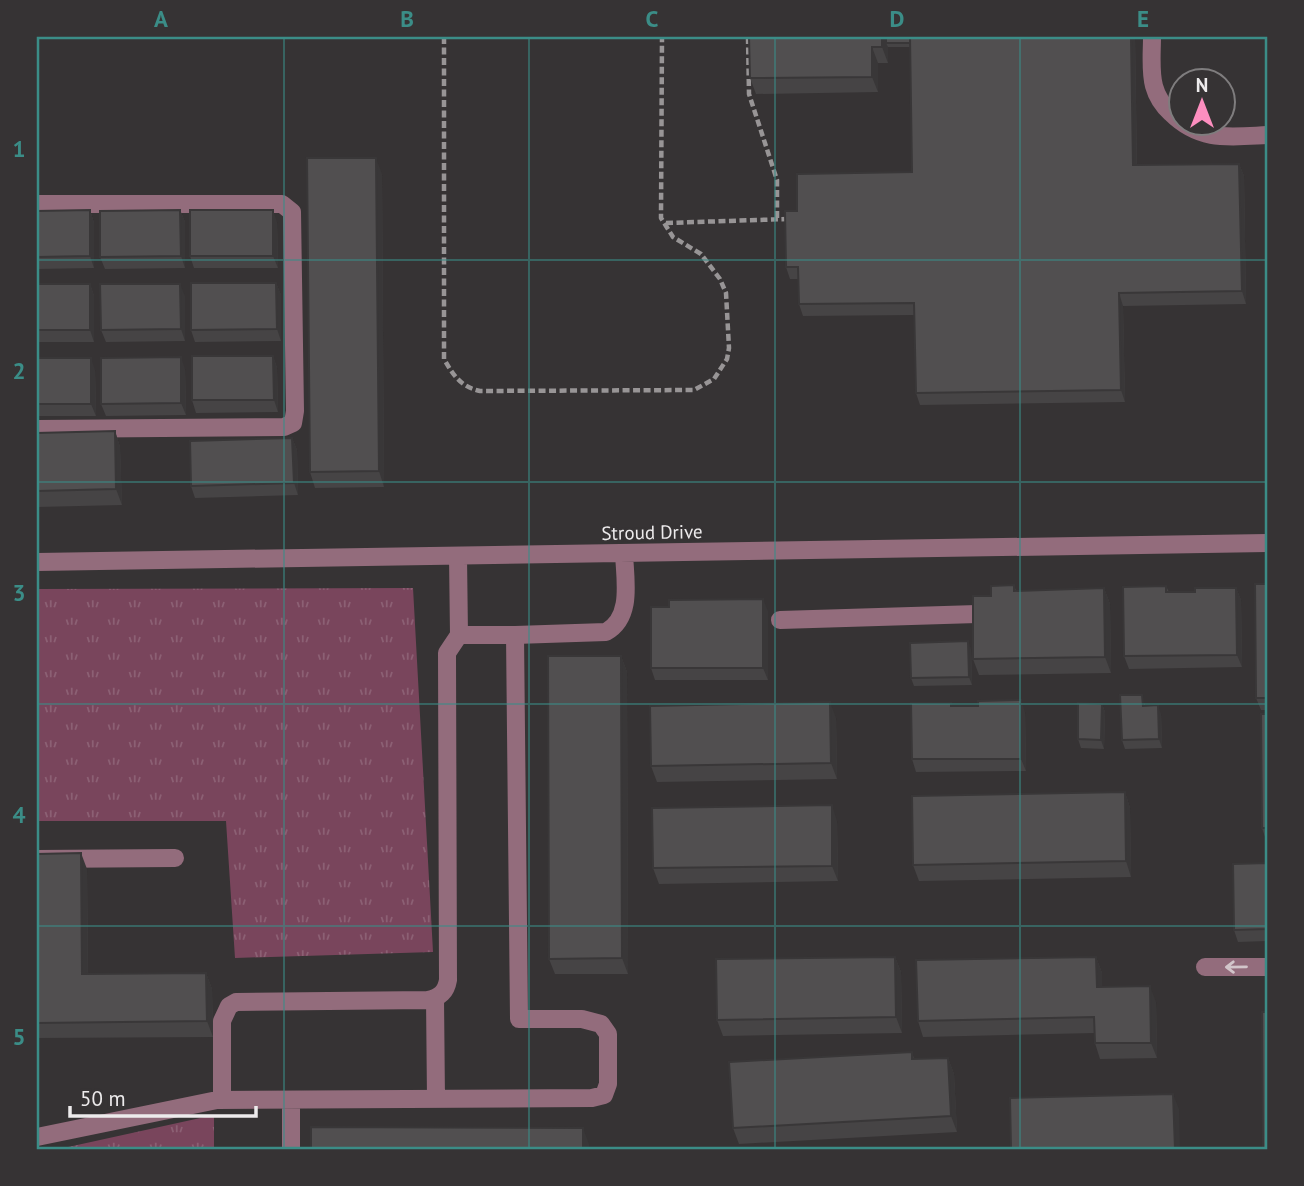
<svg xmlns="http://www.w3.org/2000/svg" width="1304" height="1186" viewBox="0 0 1304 1186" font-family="'PT Sans',sans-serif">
<defs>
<pattern id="grass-tufts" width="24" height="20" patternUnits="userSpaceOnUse" patternTransform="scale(1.75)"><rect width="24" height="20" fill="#79455c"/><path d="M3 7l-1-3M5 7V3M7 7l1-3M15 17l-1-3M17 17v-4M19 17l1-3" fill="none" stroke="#8c6074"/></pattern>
</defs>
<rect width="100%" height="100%" fill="#363334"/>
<path fill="url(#grass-tufts)" d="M413,588l20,364 -198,6 -9,-137h-189v-232z
M214,1115v34h-155z"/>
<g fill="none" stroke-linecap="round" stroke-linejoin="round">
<path stroke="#989596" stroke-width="4.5" stroke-dasharray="7 3.5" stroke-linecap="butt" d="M444,37v322c9,16 17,28 36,32l214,-1 20,-11 13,-20 2,-11 -3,-55 -6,-14 -19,-25 -28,-17 -12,-19 1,-181
M748,37l1,57 28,86v40
M666,223l122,-4"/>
<path stroke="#936c7c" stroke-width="18" d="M1152,37c0,15 -2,34 2,49 3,11 8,19 17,27 29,29 58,24 96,22
M37,204h245l10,8 3,199 -2,12 -9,4 -247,2
M37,562l1230,-19
M780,620l197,-6
M459,635h56
M37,859l138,-1
M1205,967h62
M435,998l1,101
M222,1100v-79l7,-15 7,-4 192,-2c12,-3 18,-8 20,-20l-1,-327 12,-18 -1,-79
M291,1100v49
M37,1137l180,-37 375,-2 12,-3 4,-11v-50l-7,-10 -19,-5h-63l-4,-384 91,-3c27,-15 19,-52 18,-79"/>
</g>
<path fill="#464445" d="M749,37h386l2,128 102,-1 5,12 2,128 -123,2 2,96 -205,3 -4,-12 -2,-78 -111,1 -4,-12 -1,-25h-8l-4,-12 11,-56 115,-39 -2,-125h-22v16h-10v29l-122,2 -6,-16z
M382,174l2,313 -69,1 -5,-16z
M90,210l4,13v45l-57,1v-58z
M180,210l5,12v46l-80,1 -5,-12z
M277,222l1,46h-84l-4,-12z
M276,283l5,12v46l-86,1 -4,-12z
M37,284h53l4,12v46h-57z
M185,296v45l-79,1 -5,-12z
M273,356l4,12 1,44 -82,1 -4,-13z
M37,358l58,12 1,46h-59z
M185,369l1,46 -80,1 -5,-12z
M115,431l5,16 2,58 -85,2v-74z
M292,438l5,12 1,45 -103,3 -4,-12z
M1267,584v126h-6l-5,-12z
M1014,585l2,6 88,-3 6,16 1,69 -132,2 -6,-16 18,-63z
M1166,586l3,6h26l41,-4 5,12 1,67 -113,2 -5,-13z
M768,611v69h-113l-4,-12z
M971,649l1,36 -58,1 -3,-8z
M621,656l6,16 1,302h-73l-6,-15z
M951,703l2,3 72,6 1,59 -110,1 -4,-13z
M1145,703v3l16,8 1,34 -37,1 -3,-9z
M1102,704l3,8 -1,37 -23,-1 -3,-9z
M1267,714v126h-1l-4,-12z
M836,718l1,61 -180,3 -6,-16z
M1125,792l5,16 1,69 -212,4 -6,-16z
M837,821l1,60 -179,3 -6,-16z
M37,854l50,15 1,105 118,-1 6,16 1,48 -176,1z
M1267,863v78l-29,1 -4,-12z
M895,957l6,15 1,61 -179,3 -6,-16z
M1096,957l6,16v14l54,15 1,56 -57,1 -5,-16v-10l-172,4 -5,-16z
M912,1052l2,7 34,-1 6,16 3,58 -218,12 -6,-16z"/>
<path fill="#393738" d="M882,37h6l-2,6 2,4v16l-6,-16z
M1131,37h4l2,141 -4,-13z
M872,47l6,16v29l-6,-15z
M376,158l6,16 2,313 -5,-16z
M1239,164l5,12 2,128 -4,-13z
M90,210l4,13v45l-4,-12z
M180,210l5,12v46l-4,-12z
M273,210l4,12 1,46 -5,-12z
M276,283l5,12v46l-4,-12z
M90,284l4,12v46l-4,-12z
M180,284l5,12v45l-4,-12z
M1119,293l4,13 2,96 -4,-12z
M273,356l4,12 1,44 -4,-12z
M181,357l4,12 1,46 -5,-12z
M91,358l4,12 1,46 -5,-12z
M115,431l5,16 2,58 -6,-16z
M292,438l5,12 1,45 -4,-12z
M1104,588l6,16 1,69 -6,-16z
M1236,588l5,12 1,67 -5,-12z
M763,599l5,12v69l-5,-12z
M968,641l3,8 1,36 -3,-8z
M621,656l6,16 1,302 -6,-16z
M1021,700l4,12 1,59 -5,-12z
M830,702l6,16 1,61 -6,-16z
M1102,704l3,8 -1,37 -3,-9z
M1158,705l3,9 1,34 -3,-9z
M1125,792l5,16 1,69 -5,-16z
M832,805l5,16 1,60 -6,-15z
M81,853l6,16 1,121 -6,-16z
M895,957l6,15 1,61 -6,-16z
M1096,957l6,16v30l-5,-16z
M206,973l6,16 1,48 -6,-16z
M1150,986l6,16 1,56 -6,-15z
M948,1058l6,16 3,58 -6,-16z
M1173,1094l6,15 1,40h-5z
M583,1128l6,16v5h-6z"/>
<path fill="#514f50" stroke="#393738" stroke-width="2" d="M749,37h133v10h-10v30l-122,1z
M886,37h24v6h-24z
M910,37h221l2,128 106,-1 3,127 -123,2 2,97 -205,3 -2,-90 -115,1 -1,-37h-12l-1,-56h12v-37l115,-2z
M307,158h69l3,313 -69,1z
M90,210v46l-53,1v-46z
M180,210l1,46 -81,1v-46z
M190,210h83v46h-83z
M191,283h85l1,46 -86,1z
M37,284h53v46h-53z
M100,284h80l1,45 -80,1z
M192,356h81l1,44h-82z
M181,357v46l-80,1v-46z
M37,358h54v46h-54z
M115,431l1,58 -79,2v-58z
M292,438l2,45 -103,3 -1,-45z
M1255,584h12v114h-11z
M1014,585v6l90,-3 1,69 -132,2v-63h18v-10z
M1166,586v6h29v-4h41l1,67 -113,1 -1,-69z
M763,599v69h-112v-61h18v-7z
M968,641l1,36 -58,1 -1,-35z
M548,656h73l1,302 -73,1z
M1120,695h22l1,11 15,-1 1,34 -37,1z
M1021,700v59h-109l-1,-56h40v3h27v-5z
M830,702l1,61 -180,3 -1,-60z
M1078,703l24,1 -1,36 -23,-1z
M1261,714h6v114h-5z
M1125,792l1,69 -213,4 -1,-69z
M832,805v61l-179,2 -1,-60z
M81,853l1,121 124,-1 1,48 -170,2v-169z
M1267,863v66l-33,1 -1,-66z
M895,957l1,60 -179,3 -1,-61z
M1096,957l1,30 53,-1 1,57h-56l-1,-26 -176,4 -2,-61z
M1262,1012h5v137h-4z
M912,1052v7l36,-1 3,58 -218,12 -4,-66z
M1173,1094l2,55h-164l-1,-51z
M311,1127l272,1v21h-272z"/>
<defs><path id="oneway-shaft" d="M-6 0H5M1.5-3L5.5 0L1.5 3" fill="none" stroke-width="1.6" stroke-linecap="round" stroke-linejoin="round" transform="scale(1.75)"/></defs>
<use stroke="#d2c5ca" href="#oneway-shaft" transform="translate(1236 967) rotate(179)"/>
<path fill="none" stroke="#3b8d87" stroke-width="2" stroke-opacity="0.55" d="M284,37v1112M529,37v1112M775,37v1112M1020,37v1112M37,260h1230M37,482h1230M37,704h1230M37,926h1230"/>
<g text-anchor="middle" stroke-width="5" stroke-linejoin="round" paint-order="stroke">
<g font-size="19" fill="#edebec" stroke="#363334">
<text transform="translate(652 532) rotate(-1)" y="7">Stroud Drive</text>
</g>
</g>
<rect width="1304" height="1186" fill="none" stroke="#363334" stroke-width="77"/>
<g transform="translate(1202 102)"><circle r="33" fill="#363334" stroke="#7f7d7e" stroke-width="2"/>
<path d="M0-5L12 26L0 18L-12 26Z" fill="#fd8ebf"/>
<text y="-10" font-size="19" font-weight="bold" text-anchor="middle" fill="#edebec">N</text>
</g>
<path d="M70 1106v10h186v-10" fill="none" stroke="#edebec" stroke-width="3.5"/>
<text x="80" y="1106" font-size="21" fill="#edebec" stroke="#363334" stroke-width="5" paint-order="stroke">50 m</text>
<rect x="38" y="38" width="1228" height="1110" fill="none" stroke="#3b8d87" stroke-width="2.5"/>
<g font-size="23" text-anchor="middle" font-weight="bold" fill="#3b8d87">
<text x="161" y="27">A</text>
<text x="407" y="27">B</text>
<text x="652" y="27">C</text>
<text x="897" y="27">D</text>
<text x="1143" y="27">E</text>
<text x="19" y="157">1</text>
<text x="19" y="379">2</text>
<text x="19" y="601">3</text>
<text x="19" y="823">4</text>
<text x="19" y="1045">5</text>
</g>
</svg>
